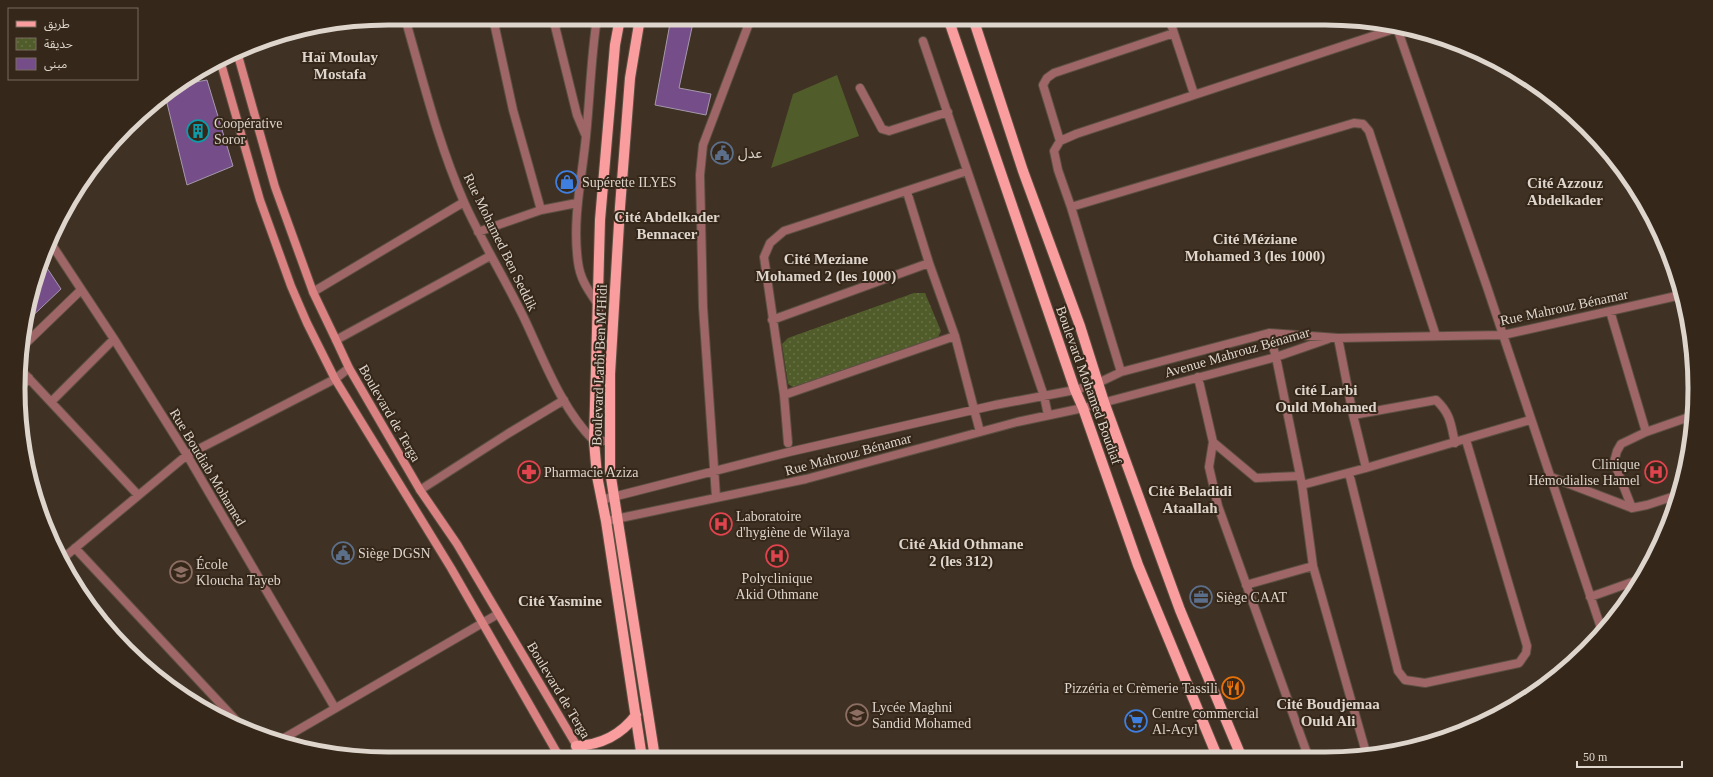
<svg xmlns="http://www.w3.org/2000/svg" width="1713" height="777" viewBox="0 0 1713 777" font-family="'Times New Roman','Noto Sans Arabic',serif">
<defs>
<pattern id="park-dots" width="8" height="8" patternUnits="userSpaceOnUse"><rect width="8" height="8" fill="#515c2b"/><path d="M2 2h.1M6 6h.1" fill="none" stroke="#6a7249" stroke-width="1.8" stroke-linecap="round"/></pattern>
</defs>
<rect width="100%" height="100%" fill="#3f3123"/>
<path fill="url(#park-dots)" d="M914,293h11l16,38 -4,8 -141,50 -8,-5 -6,-40 6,-6z"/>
<path fill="#515c2b" d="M837,75l22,61 -88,32 22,-74z"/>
<path fill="#754d88" stroke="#a599ac" d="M671,18h23l-15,70 32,6 -5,21 -51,-10z
M207,80l26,86 -46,19 -22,-90 14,-10z
M45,265l16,24 -37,35 1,-8z"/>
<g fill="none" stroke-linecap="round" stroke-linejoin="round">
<g stroke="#5c4f41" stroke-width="10">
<path id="minor" d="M405,18c18,62 33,125 59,184 18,40 41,77 60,116 20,42 37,90 70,123h16
M493,18l20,92 28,100
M553,18l24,97 8,19
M597,18c-6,39 -7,78 -11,118 -4,42 -14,84 -8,126 2,17 10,28 19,41
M1169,18l25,76
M1396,25l91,262 115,344
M923,41l121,355 4,19
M860,88l22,41 7,2 59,-19
M1060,141l-17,-56 4,-7 7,-5 120,-40
M907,192l22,71 26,73 25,96
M1071,207l283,-84 9,1 6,7 67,205
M478,232l63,-22 36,-7
M52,245l62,94 73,116 148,253
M313,292l151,-90
M1610,311l36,121 46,-16
M772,320l157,-57
M1269,333l7,24 26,128 64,-17
M1338,338l15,77 13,53 164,-48
M336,340l154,-84
M22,347l59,-57
M20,369l118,126
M1121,372l-50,-165 -13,-37 -4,-19 6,-10 16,-7 321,-106
M1198,377l15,65 -4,25 9,39 90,250
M18,390l11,-12
M784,395l171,-59
M52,401l62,-62
M1353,415l83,-15c15,14 15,25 19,43
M1213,442l43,36 44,-2
M788,443l-4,-48 -20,-138 6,-14 14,-12 183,-60
M1349,473l49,198 7,9 20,3 94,-20 7,-10 1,-7 -61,-206
M1551,477l81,31 15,-3 31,-10
M1302,485l11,81 54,190
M420,490l89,-57 55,-33
M716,497l-13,-190 -3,-132 3,-30 48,-127
M601,500l188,-48 206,-47 80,-15 23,-7 23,-11 148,-39 69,5 165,-3 178,-40
M1632,508l-18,-46 3,-11 4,-7 25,-12
M606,521l200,-42 211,-57 66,-14 193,-51 52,-18
M75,548l171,183
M62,559l125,-104 148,-76 14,-11
M1246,585l67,-19
M1590,597l48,-17
M279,741l219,-127"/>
</g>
<g stroke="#5c4f41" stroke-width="10">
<path id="secondary" d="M237,52l38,135 38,105 23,48 13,28 71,122 37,54 127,214
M220,60l40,140 31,86 16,37 28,56 116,189 109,190"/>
</g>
<g stroke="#5c4f41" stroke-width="12">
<path id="primary" d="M620,18l-5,27 -15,175 -6,221 3,35 9,45 36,237
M640,18l-10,60 -10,129 -10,167v97l45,287
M948,18l127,372 8,18 55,157 79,191
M973,18l50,153 57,155 24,76 76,208 61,146
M576,746c25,-1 45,-11 60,-31"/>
</g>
<use href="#minor" stroke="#9e6666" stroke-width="8"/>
<use href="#secondary" stroke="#da8182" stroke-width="8"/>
<use href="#primary" stroke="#fa9d9e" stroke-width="10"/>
</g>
<defs>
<g id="building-ring" transform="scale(1.15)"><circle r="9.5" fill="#352719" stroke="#0f9aa8" stroke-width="1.5"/><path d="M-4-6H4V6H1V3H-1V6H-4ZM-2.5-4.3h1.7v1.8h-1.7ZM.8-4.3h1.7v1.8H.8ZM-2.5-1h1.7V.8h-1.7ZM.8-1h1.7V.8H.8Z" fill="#0f9aa8"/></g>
<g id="civic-ring" transform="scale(1.15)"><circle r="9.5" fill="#352719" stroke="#5c6f8a" stroke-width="1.5"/><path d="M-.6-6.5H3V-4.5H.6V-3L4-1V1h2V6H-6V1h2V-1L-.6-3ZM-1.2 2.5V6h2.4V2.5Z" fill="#5c6f8a"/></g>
<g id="shop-ring" transform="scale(1.15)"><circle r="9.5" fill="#352719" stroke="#3f7fe0" stroke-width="1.5"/><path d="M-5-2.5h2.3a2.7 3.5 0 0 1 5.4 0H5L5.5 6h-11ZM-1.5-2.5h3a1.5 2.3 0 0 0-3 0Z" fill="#3f7fe0"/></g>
<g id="pharmacy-ring" transform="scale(1.15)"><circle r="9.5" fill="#352719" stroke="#e0444e" stroke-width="1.5"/><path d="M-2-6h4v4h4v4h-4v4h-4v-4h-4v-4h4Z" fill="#e0444e"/></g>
<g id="hospital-ring" transform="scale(1.15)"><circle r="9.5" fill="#352719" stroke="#e0444e" stroke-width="1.5"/><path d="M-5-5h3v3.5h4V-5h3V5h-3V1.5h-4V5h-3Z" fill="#e0444e"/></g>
<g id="school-ring" transform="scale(1.15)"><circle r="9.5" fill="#352719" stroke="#8d6e63" stroke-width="1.5"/><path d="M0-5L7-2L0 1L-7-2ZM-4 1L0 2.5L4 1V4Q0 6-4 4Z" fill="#8d6e63"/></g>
<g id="office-ring" transform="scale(1.15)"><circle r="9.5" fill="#352719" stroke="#5c6f8a" stroke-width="1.5"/><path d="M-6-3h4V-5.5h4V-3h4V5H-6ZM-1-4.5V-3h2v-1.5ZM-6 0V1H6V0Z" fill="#5c6f8a"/></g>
<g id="restaurant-ring" transform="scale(1.15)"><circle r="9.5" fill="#352719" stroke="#e8710a" stroke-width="1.5"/><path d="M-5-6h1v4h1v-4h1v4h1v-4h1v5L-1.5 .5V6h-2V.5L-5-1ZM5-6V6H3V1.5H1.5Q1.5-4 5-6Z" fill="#e8710a"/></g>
<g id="supermarket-ring" transform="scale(1.15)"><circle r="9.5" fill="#352719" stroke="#3f7fe0" stroke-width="1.5"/><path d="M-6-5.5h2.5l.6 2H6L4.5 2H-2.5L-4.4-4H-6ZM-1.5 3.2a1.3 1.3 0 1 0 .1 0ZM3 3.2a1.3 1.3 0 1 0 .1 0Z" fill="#3f7fe0"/></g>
</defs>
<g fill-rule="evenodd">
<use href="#building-ring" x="198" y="131"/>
<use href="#civic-ring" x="722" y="153"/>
<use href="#shop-ring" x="567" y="182"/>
<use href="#pharmacy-ring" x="529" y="472"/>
<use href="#hospital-ring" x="1656" y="472"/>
<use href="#hospital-ring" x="721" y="524"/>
<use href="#civic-ring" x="343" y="553"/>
<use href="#hospital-ring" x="777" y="556"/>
<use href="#school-ring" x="181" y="572"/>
<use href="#office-ring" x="1201" y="597"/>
<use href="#restaurant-ring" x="1233" y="688"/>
<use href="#school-ring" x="857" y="715"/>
<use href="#supermarket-ring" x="1136" y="721"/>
</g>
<g text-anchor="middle" stroke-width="4" stroke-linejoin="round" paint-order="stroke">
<g font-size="14" fill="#ded5cc" stroke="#352719" text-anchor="start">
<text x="214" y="128">Coopérative<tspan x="214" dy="16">Soror</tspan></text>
<text x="738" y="158">عدل</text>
<text x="582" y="187">Supérette ILYES</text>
<text x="1640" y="469" text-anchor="end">Clinique<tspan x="1640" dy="16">Hémodialise Hamel</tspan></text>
<text x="544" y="477">Pharmacie Aziza</text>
<text x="736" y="521">Laboratoire<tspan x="736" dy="16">d'hygiène de Wilaya</tspan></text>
<text x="358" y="558">Siège DGSN</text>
<text x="196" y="569">École<tspan x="196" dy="16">Kloucha Tayeb</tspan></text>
<text x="777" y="583" text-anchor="middle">Polyclinique<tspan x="777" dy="16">Akid Othmane</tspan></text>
<text x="1216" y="602">Siège CAAT</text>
<text x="1218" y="693" text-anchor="end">Pizzéria et Crèmerie Tassili</text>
<text x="872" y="712">Lycée Maghni<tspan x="872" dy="16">Sandid Mohamed</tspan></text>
<text x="1152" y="718">Centre commercial<tspan x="1152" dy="16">Al-Acyl</tspan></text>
</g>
<g font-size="14" fill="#ded5cc" stroke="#352719">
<text transform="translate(501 242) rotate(64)" y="5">Rue Mohamed Ben Seddik</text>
<text transform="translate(1564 307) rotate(-12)" y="5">Rue Mahrouz Bénamar</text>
<text transform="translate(1237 352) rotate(-16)" y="5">Avenue Mahrouz Bénamar</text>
<text transform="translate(599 365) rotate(-88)" y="5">Boulevard Larbi Ben M'Hidi</text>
<text transform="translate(1089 385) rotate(70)" y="5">Boulevard Mohamed Boudiaf</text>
<text transform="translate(390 413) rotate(60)" y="5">Boulevard de Terga</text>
<text transform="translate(848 454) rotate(-15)" y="5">Rue Mahrouz Bénamar</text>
<text transform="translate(208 467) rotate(59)" y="5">Rue Boudiab Mohamed</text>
<text transform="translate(559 690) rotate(59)" y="5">Boulevard de Terga</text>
</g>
<g font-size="15" font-weight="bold" fill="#ded5cc" stroke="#352719">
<text x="340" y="62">Haï Moulay<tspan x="340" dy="17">Mostafa</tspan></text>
<text x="1565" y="188">Cité Azzouz<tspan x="1565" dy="17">Abdelkader</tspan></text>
<text x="667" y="222">Cité Abdelkader<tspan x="667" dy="17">Bennacer</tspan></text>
<text x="1255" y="244">Cité Méziane<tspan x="1255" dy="17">Mohamed 3 (les 1000)</tspan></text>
<text x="826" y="264">Cité Meziane<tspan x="826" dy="17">Mohamed 2 (les 1000)</tspan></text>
<text x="1326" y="395">cité Larbi<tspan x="1326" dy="17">Ould Mohamed</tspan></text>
<text x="1190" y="496">Cité Beladidi<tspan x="1190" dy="17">Ataallah</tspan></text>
<text x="961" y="549">Cité Akid Othmane<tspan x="961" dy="17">2 (les 312)</tspan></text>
<text x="560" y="606">Cité Yasmine</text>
<text x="1328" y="709">Cité Boudjemaa<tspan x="1328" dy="17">Ould Ali</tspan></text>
</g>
</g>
<path d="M0 0H1713V777H0ZM388 25H1325A363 363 0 0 1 1688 388V389A363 363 0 0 1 1325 752H388A363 363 0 0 1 25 389V388A363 363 0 0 1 388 25Z" fill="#352719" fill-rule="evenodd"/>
<path fill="none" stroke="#ded5cc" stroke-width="5" d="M388 25H1325A363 363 0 0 1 1688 388V389A363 363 0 0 1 1325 752H388A363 363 0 0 1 25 389V388A363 363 0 0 1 388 25Z"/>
<rect x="8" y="8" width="130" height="72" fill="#352719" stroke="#796d61"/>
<rect x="16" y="21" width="20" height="6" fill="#fa9d9e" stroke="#796d61"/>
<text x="44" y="28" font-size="12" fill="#ded5cc">طريق</text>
<rect x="16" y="38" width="20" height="12" fill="url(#park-dots)" stroke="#796d61"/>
<text x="44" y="48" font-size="12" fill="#ded5cc">حديقة</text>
<rect x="16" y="58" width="20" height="12" fill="#754d88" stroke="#796d61"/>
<text x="44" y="68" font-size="12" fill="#ded5cc">مبنى</text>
<path d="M1577 761v6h105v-6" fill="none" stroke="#ded5cc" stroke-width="2"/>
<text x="1583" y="761" font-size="12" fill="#ded5cc" stroke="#352719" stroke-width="3" paint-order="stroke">50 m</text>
</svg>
